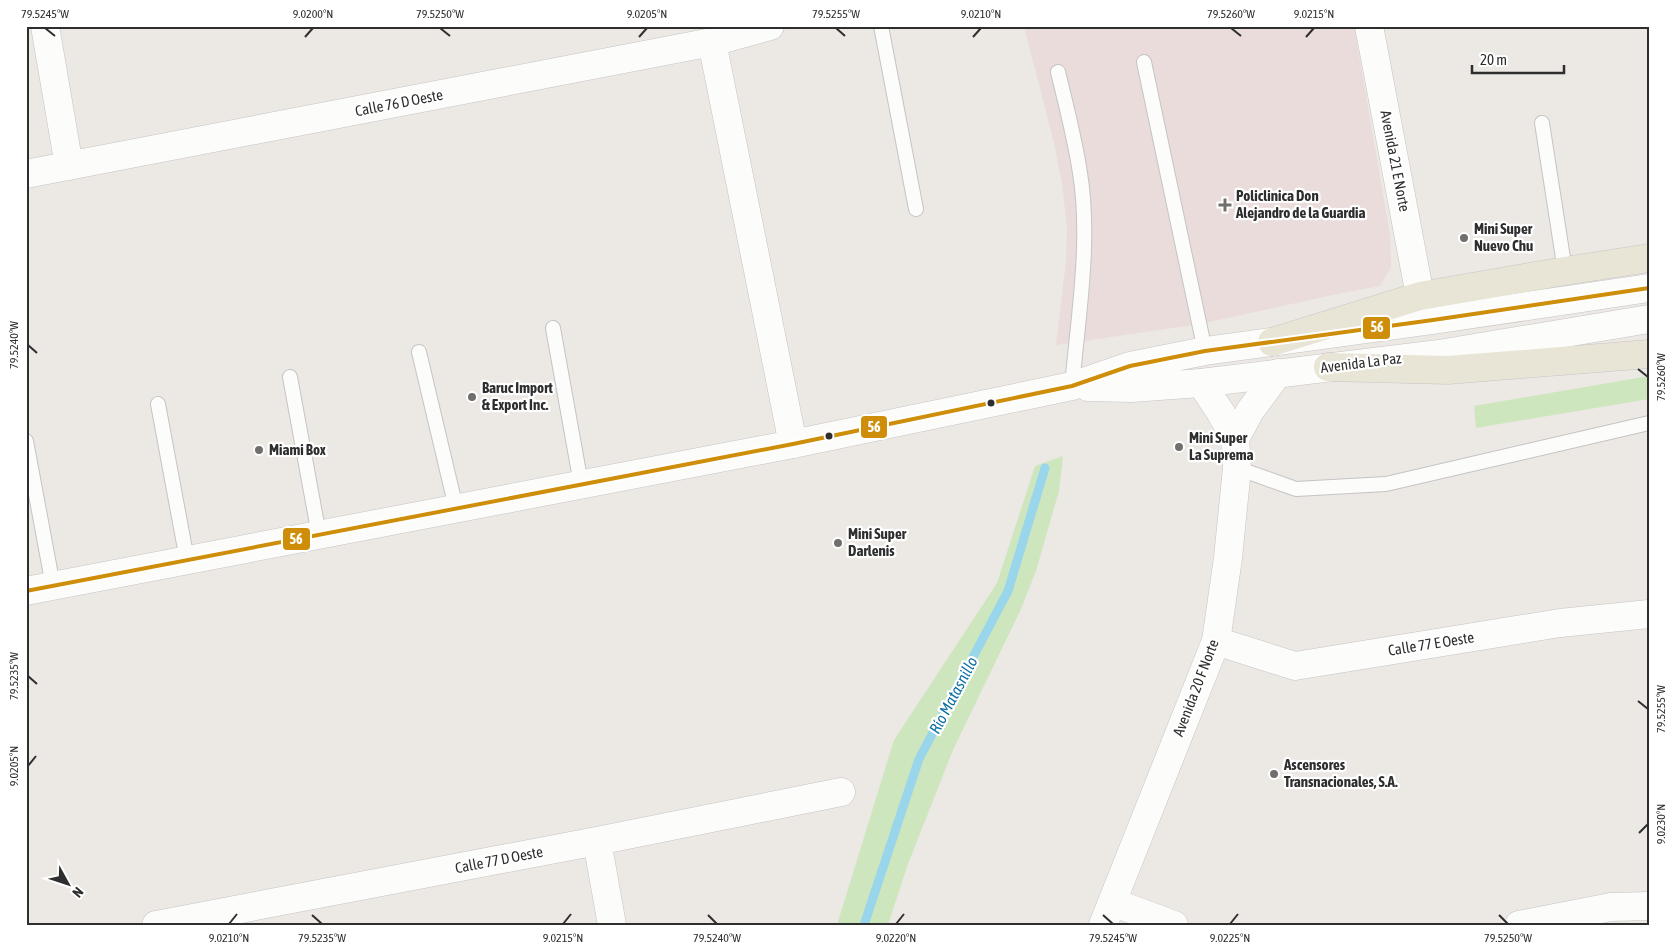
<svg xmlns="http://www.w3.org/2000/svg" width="1675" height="951" viewBox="0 0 1675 951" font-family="'Asap Condensed',sans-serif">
<rect width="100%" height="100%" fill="#ece8e4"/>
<path fill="#e9dcdb" d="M1024,26h330l36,209 1,32 -11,19 -43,8 -137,30 -144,21 10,-83 1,-35 -5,-44 -8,-40z"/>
<path fill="#cee6be" d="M1649,376v23l-173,29 -2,-22z
M1063,456l-4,35 -23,80 -15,38 -68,141 -45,114 -20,61h-51l57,-185 103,-157 38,-117z"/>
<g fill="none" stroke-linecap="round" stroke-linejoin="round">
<path stroke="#99d6ec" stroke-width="9" d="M864,925l55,-166 89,-168 37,-123"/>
<g stroke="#c5c4c5" stroke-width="16">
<path id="lane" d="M881,26l35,183
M1144,62l61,289
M1058,72c8,33 17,67 22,101 11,67 -2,145 -8,213
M1542,123l23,148
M553,328l28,156
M419,352l37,156
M290,377l29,158
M158,404l29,156
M26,441l27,145
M1237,468l59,21 90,-5 263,-61"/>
</g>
<g stroke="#c5c4c5" stroke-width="29">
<path id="street" d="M45,26l24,140
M1369,26l51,270
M712,42l81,402
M26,174l686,-132 58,-16
M1235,439l15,-28 28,-38
M1216,641l79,25 265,-43 89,-9
M597,841l15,84
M1112,902l62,23
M156,925l441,-84 244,-49
M1103,925l113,-284 12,-83 9,-90 -2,-29 -14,-26 -20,-30
M1519,925l92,-18 38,-1"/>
</g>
<g stroke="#c5c4c5" stroke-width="29">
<path id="secondary" d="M1088,387l43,1 70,-5 238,-29 210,-35
M26,591l767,-147 279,-58 58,-20 75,-15 228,-31 216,-32"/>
</g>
<g stroke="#c6c5c4" stroke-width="29">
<path id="primary" d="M1272,342l148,-46 145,-25 84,-13
M1328,367l120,3 201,-16"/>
</g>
<use href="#lane" stroke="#fcfcfb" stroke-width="14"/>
<use href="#street" stroke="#fcfcfb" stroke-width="28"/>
<use href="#secondary" stroke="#fcfcfb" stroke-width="28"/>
<use href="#primary" stroke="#e8e4d6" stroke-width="28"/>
<g stroke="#fff" stroke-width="8">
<path id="bus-1" d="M26,591l767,-147 279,-58 58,-20 75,-15 228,-31 216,-32"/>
</g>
<use href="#bus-1" stroke="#cf8e09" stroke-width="4"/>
</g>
<path fill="none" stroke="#2e2e2e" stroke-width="2" d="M45,28l10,8M440,28l10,8M836,28l9,8M1231,28l10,8M305,37l8,-9M639,37l8,-9M973,37l8,-9M1306,37l8,-9M28,345l9,8M1638,369l10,8M28,676l9,8M1638,701l10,8M28,766l8,-10M1639,833l9,-9M312,915l10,9M708,915l9,9M1103,915l10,9M1499,915l9,9M229,924l8,-10M563,924l8,-10M896,924l8,-10M1230,924l8,-10"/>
<g fill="#706f6e" stroke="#fff" stroke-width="2">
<path d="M1222.5 197.5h5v5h5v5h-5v5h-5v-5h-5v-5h5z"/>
<circle cx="1464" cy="238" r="5"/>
<circle cx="472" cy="397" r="5"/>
<circle cx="1179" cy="447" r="5"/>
<circle cx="259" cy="450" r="5"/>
<circle cx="838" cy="543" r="5"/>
<circle cx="1274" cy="774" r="5"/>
</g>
<g fill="#2e2e2e" stroke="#fff" stroke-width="2">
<circle cx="991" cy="403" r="4.5"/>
<circle cx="829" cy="436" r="4.5"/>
</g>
<g text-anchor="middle" stroke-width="4.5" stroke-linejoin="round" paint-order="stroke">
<g font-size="15" fill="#2e2e2e" stroke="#fff">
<text transform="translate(399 103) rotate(-11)" y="5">Calle 76 D Oeste</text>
<text transform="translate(1395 161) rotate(79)" y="5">Avenida 21 E Norte</text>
<text transform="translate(1361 363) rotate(-7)" y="5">Avenida La Paz</text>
<text transform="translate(1431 644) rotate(-9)" y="5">Calle 77 E Oeste</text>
<text transform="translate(1196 688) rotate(-69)" y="5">Avenida 20 F Norte</text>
<text transform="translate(499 860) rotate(-11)" y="5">Calle 77 D Oeste</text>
</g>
<g font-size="15" font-weight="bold" fill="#2e2e2e" stroke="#fff" text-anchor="start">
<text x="1236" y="201">Policlinica Don<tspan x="1236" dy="17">Alejandro de la Guardia</tspan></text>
<text x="1474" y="234">Mini Super<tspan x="1474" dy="17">Nuevo Chu</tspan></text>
<text x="482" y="393">Baruc Import<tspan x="482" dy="17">&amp; Export Inc.</tspan></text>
<text x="1189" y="443">Mini Super<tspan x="1189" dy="17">La Suprema</tspan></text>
<text x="269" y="455">Miami Box</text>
<text x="848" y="539">Mini Super<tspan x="848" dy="17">Darlenis</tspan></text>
<text x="1284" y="770">Ascensores<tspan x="1284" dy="17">Transnacionales, S.A.</tspan></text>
</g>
<g font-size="16" font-style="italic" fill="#0d6fa3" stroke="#fff">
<text transform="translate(953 695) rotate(-62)" y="6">Río Matasnillo</text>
</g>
</g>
<g stroke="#fff" stroke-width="2">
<rect x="1362" y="316" width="29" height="24" rx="5" fill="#cf8e09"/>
<rect x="860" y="415" width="28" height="24" rx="5" fill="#cf8e09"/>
<rect x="282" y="527" width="29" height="24" rx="5" fill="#cf8e09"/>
</g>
<g font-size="14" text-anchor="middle" font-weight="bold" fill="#fff">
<text x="1377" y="332">56</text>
<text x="874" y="432">56</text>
<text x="296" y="544">56</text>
</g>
<rect width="1675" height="951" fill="none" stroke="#ffffff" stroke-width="55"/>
<g transform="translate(68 884) rotate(130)" stroke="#ffffff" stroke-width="4" paint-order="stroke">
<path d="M0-4L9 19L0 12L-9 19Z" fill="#2e2e2e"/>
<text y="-8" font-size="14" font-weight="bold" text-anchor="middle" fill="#2e2e2e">N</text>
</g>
<path d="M1472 65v8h92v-8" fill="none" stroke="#2e2e2e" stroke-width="2.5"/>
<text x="1480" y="65" font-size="15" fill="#2e2e2e" stroke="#ffffff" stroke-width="4" paint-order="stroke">20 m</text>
<rect x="28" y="28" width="1620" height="896" fill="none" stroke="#2e2e2e" stroke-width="2"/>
<g font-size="12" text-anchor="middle" fill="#2e2e2e">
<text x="45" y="18">79.5245°W</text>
<text x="313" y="18">9.0200°N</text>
<text x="440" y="18">79.5250°W</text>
<text x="647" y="18">9.0205°N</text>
<text x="836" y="18">79.5255°W</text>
<text x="981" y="18">9.0210°N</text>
<text x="1231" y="18">79.5260°W</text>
<text x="1314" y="18">9.0215°N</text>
<text transform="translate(14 345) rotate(-90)" y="4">79.5240°W</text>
<text transform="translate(1661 377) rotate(-90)" y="4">79.5260°W</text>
<text transform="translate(14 676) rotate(-90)" y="4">79.5235°W</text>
<text transform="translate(1661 709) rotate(-90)" y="4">79.5255°W</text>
<text transform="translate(14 766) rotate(-90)" y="4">9.0205°N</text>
<text transform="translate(1661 824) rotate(-90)" y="4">9.0230°N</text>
<text x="229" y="942">9.0210°N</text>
<text x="322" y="942">79.5235°W</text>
<text x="563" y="942">9.0215°N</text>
<text x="717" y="942">79.5240°W</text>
<text x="896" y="942">9.0220°N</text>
<text x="1113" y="942">79.5245°W</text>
<text x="1230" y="942">9.0225°N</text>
<text x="1508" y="942">79.5250°W</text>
</g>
</svg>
